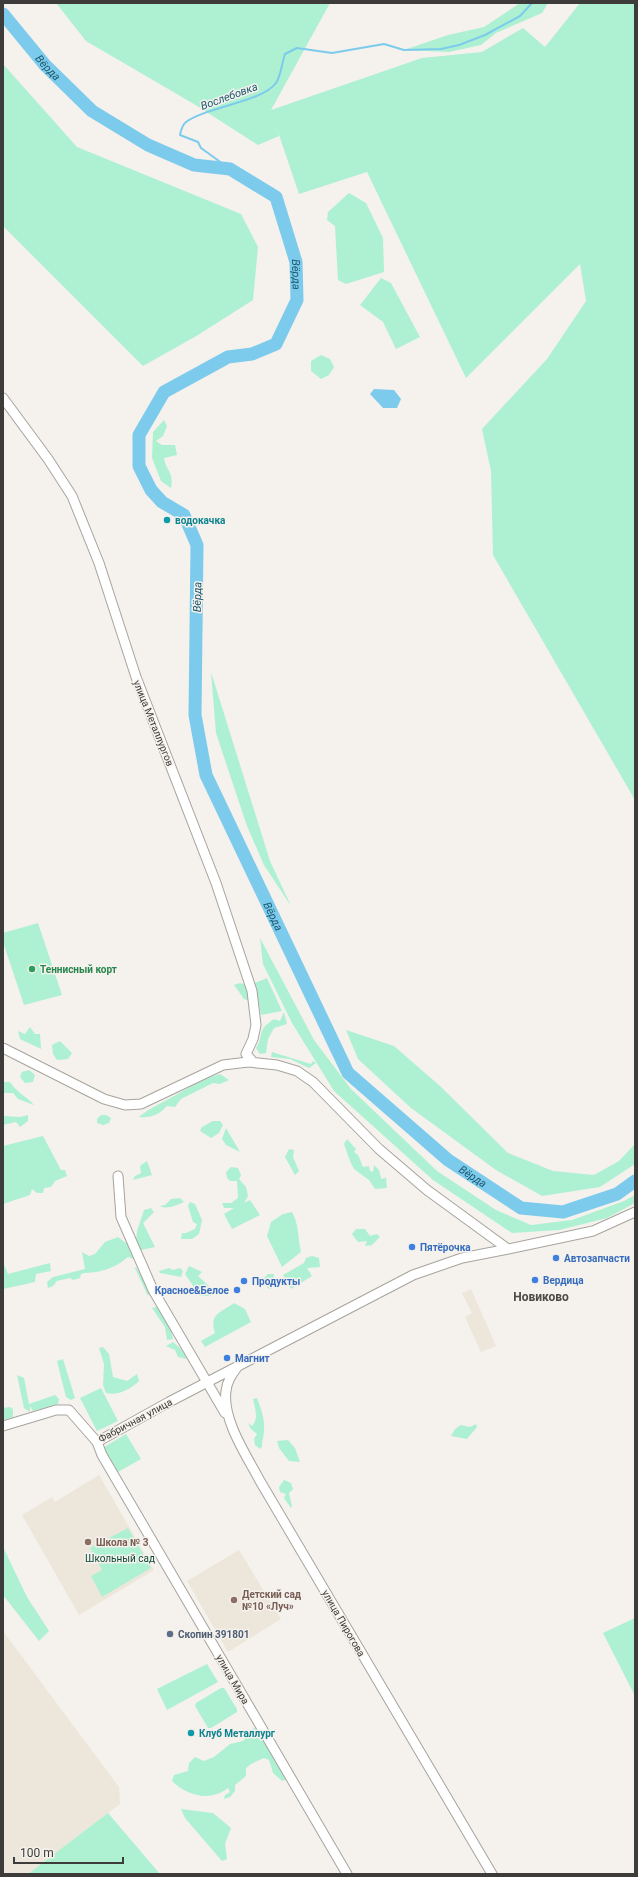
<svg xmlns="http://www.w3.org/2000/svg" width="638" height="1877" viewBox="0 0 638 1877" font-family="Roboto,sans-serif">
<rect width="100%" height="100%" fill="#f5f1ec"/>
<path fill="#ede7db" d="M471,1289l25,57 -15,6 -16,-35 7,-4 -10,-20z
M99,1475l55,95 -75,45 -57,-100 30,-18 3,5z
M239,1550l42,69 -53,33 -41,-71z
M3,1631l116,156 1,17 -92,70h-25z"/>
<path fill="#adf1d2" d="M56,3h274l-59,107 151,-52 60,-6 41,-24 22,19 35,-44h55v797l-142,-245 -2,-84 -9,-42 65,-70 39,-58 -6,-37 -114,114 -99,-206 -68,22 -23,-68 3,10 -21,9 -64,-41 -108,-63z
M520,3h28l-6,10 -46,20 -15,12 -32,7 -45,-2 44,-15 36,-8z
M3,64l74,83 164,67 17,33 -5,53 -55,35 -55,31 -140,-140z
M349,193l17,10 17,35 1,34 -38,12 -8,-4 -3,-54 -8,-6 1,-8z
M381,278l10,5 29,54 -24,12 -13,-27 -23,-17z
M321,355l9,4 4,8 -5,8 -8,4 -10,-8v-10z
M164,420l3,6 -4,10 -7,5 6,4h13l2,10 -13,3c2,14 10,13 7,30l-10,-7 -9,-23 1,-26z
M211,672l59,189 21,45 -27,-41 -17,-39 -31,-93z
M38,923l24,72 -38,10 -21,-63v-9z
M260,938l54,102 37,49 86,82 59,39 35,15 41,-5 52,-19 11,-6v8l-28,15 -48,12 -47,3 -79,-53 -99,-89 -42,-68 -29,-59z
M267,978l15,33 -21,4 -6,-32z
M240,983l7,2 3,16 -6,-2 -10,-14z
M284,1012l3,12 -13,4 -6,11 -2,14 -6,1 -4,-6c9,-14 -1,-16 18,-29l6,2z
M30,1027l5,7h5l1,15 -21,-10 -2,-8 7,3z
M346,1030l48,16 46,40 68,67 45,18 41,4 25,-14 16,-17v20l-35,23 -58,9 -46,-26 -85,-62 -53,-49z
M60,1041l12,12 -4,6 -11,1 -4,-6 -1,-9z
M272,1052l39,12 2,-3 3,2 -7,5 -19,-9 -19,-2z
M29,1070l6,5 -2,7 -8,1 -5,-6 2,-5z
M220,1074l9,6 -9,4 -7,-1 -32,16 -6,8 -8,-1c-8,9 -16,12 -28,11 8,-7 15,-10 24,-15 19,-10 36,-22 57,-28z
M3,1082h7c7,11 15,13 24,23l-16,-6 -5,-6h-10z
M28,1115v6l-8,6 -4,-5 -13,3v-9l17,1z
M101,1115h5l5,3 -2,5 -6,2 -6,-2v-4z
M213,1121h7l3,4 -4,8 -8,5 -11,-7 2,-4z
M226,1128l14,24 -14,-7 -4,-6z
M43,1136l18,34h4l2,6 -12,5 -4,6 -7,1 -1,5h-6l-5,-4 -2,6 -27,9v-58z
M347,1139l9,10 -2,3 4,3 5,12 6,-1 1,5 3,1 1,-7 5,5 2,8 2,1 3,-2 1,11 -12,1 -6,-9 -15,-11 -4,-8 -6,-17z
M289,1149l5,1 -1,7 6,14 -4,4 -10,-18z
M147,1161l5,14 -19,5 2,-4 6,-3 -1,-7z
M231,1167l7,1 3,7 -2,4 7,8 2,9 -4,7 6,-3 10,15 -28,14 -8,-15 10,-6h-10l-2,-5h9l7,-5 -1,-17h-7l-3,-3 -1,-6z
M180,1198l4,4c-7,3 -17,8 -24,4l5,-1 6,-6z
M190,1202l5,2 7,16 -3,14 -7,5h-11l1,-6h4l9,-4 2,-5 -4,-2 -5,-16z
M151,1208l3,4 -11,11 12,24 -14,3 -7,9 -6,-2c-9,8 -20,13 -32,15 -5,1 -10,0 -15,2l-1,4 -7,2 -3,-2 -13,3 -4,5 -5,2 -1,-6 6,-5 32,-8 -3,-17 7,4 6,-2 10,-12 13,-5 8,6h10l1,-12 7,-21z
M292,1212c7,12 6,27 9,40l-19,15 -15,-31 4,-14 12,-8z
M356,1229h9l5,7 7,-2 3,3 -8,8 -7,1 2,-5 -9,1 -6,-8z
M312,1256l7,2 1,9 -13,1 5,8 -21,13 -8,-14 21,-12 2,-5z
M3,1262l5,12 42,-11 1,8 -15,3 -1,8 -32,7z
M189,1266l13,6 -4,4 12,11 1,9h-11l-15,-22z
M136,1267l14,24 -2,5 -13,-28z
M169,1268l4,2 7,-2 3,3 -2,6 -21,-4 -1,-2z
M268,1274h6l-1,14 -4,1 -4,-4 -1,-7z
M234,1303l11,6 6,13 -46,25 -4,-6 14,-8c-6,-19 5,-20 19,-30z
M159,1306l11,20 3,13 -6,1 -2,-13 -13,-19z
M173,1342l8,7 6,10 -9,-2 -3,-7 -9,-4z
M103,1347l6,7 4,23 14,4 10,-7 2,7c-8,8 -21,15 -33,12l-3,-8 1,-21 -5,-16z
M63,1359l12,39 -4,2 -5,-3 -9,-36z
M17,1375l7,3 5,26 26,-9 4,4 -1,5 -25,7 -3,-5v6l-6,-4z
M101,1388l17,33 -21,10 -17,-33z
M257,1398c4,10 8,22 7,32 0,6 -2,10 -2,17l-2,2 -5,-4 -1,-6 3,-5 -6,-5 -3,-6 4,3c7,-7 3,-18 1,-27z
M10,1407l3,2v8l-10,3v-12z
M476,1424l1,3 -10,12 -16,-3 4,-7 6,-4 9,2z
M126,1434l15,25 -23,13 -14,-23 2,-3z
M288,1440l7,8 5,14 -11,-1 -10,-13 -2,-7z
M284,1480l7,3 2,6 -4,4 3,13 -1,2 -7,-10 2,-4 -6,-2 -1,-5z
M128,1528l23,40 -49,29 -11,-21 11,-6 -12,-22z
M3,1547l24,50 22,34 -10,10 -36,-46z
M635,1618v78l-32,-63z
M207,1664l11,18 -51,28 -10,-21z
M221,1688h3l13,21v3l-26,16h-3l-13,-22 1,-3z
M254,1728l4,1 30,50 -6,2 -9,-8 -4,-13 -5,-2 -13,6 -5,4v8l-11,9v6l-5,6 -6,2 1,-4 5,-3 -2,-4c-18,14 -41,8 -56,-7l2,-6 14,-4 1,-8 6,-6 9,4 10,-4 16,-13 13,-3z
M181,1809l32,4 18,15 -6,16 2,15 -5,2 -37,-43z
M108,1813l52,61h-132z"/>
<path fill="#7dcbec" d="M374,389l20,1 7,9 -4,9h-14l-13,-14z"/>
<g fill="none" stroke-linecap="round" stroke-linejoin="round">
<path stroke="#7dcbec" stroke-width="2" d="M230,169l-29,-21 -3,-6 -18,-7c1,-5 2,-10 6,-13 20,-15 76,-20 90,-39 5,-7 6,-21 9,-29l12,-6 35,5 52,-9 20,6 37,-1 18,-4 26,-10 35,-19 12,-13"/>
<path stroke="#7dcbec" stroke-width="13" id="s1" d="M3,14l42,51 47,46 56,34 46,20 36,4 46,28 20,65 1,38 -21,44 -24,10 -24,3 -64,35 -25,43v31l12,24 11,12 22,13 13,30 -2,170 11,60 142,298 100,87 73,48 42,4 54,-18 18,-13"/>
<g stroke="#a7a49e" stroke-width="11">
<path id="minor" d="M3,398l45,61 24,37 27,67 37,114 80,206 36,108 4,34 -3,14 -7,15 7,8
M3,1048l101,51 21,6 16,-1 82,-39 25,-3 29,3 20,6 16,11 66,67 48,41 81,59 85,-18 42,-19
M118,1176l3,41 32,73 72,123
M238,1366c-6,8 -11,15 -12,25 -4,29 21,65 34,90l232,393
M3,1426l53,-16h13l28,32 72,-40 244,-127 49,-17 46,-9
M97,1442l5,13 245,419"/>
</g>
<use href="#minor" stroke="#fff" stroke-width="9"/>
</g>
<g fill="#0f9aa8" stroke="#f5f1ec" stroke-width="1.5">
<circle cx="167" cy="520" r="4"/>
<circle cx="191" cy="1733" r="4"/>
</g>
<circle fill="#2e9e5b" stroke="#f5f1ec" stroke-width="1.5" cx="32" cy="969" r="4"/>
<g fill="#3f7fe0" stroke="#f5f1ec" stroke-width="1.5">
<circle cx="412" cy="1247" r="4"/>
<circle cx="556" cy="1258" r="4"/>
<circle cx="535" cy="1280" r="4"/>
<circle cx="244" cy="1281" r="4"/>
<circle cx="237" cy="1290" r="4"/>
<circle cx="227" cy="1358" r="4"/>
</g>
<g fill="#8d6e63" stroke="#f5f1ec" stroke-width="1.5">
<circle cx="88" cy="1542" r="4"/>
<circle cx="234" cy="1600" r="4"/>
</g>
<circle fill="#5c6f8a" stroke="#f5f1ec" stroke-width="1.5" cx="170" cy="1634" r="4"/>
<g text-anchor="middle" stroke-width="3" stroke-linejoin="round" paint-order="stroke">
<g font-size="10" font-weight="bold" fill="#0d838f" stroke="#f5f1ec" text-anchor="start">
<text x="175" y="524">водокачка</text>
<text x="199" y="1737">Клуб Металлург</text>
</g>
<g font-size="10" fill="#3d3c3a" stroke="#f5f1ec">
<text transform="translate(154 723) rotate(68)" y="4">улица Металлургов</text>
<text transform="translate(135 1420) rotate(-28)" y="4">Фабричная улица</text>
<text transform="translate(344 1623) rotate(60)" y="4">улица Пирогова</text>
<text transform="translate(233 1679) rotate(60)" y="4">улица Мира</text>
</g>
<g font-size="10" font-weight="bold" fill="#27864d" stroke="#f5f1ec" text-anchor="start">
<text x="40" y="973">Теннисный корт</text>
</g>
<g font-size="10" font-weight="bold" fill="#366cbe" stroke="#f5f1ec" text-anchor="start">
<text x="420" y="1251">Пятёрочка</text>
<text x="564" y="1262">Автозапчасти</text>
<text x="543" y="1284">Вердица</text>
<text x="252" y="1285">Продукты</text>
<text x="229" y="1294" text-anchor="end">Красное&amp;Белое</text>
<text x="235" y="1362">Магнит</text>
</g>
<g font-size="10" font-weight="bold" fill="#785e54" stroke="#f5f1ec" text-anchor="start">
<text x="96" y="1546">Школа № 3</text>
<text x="242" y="1598">Детский сад<tspan x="242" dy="12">№10 «Луч»</tspan></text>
</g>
<g font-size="10" fill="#0a4a34" stroke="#f5f1ec">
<text x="120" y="1562">Школьный сад</text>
</g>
<g font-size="10" font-weight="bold" fill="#4e5e75" stroke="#f5f1ec" text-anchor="start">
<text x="178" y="1638">Скопин 391801</text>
</g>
<g font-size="11" font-style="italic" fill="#1b5970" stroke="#f5f1ec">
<text dy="4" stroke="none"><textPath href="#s1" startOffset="70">Вёрда</textPath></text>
<text transform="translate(229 96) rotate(-20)" y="4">Вослебовка</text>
<text dy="4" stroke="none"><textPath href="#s1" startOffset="418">Вёрда</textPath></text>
<text transform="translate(197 597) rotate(-89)" y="4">Вёрда</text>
<text dy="4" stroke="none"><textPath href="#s1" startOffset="1185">Вёрда</textPath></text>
<text dy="4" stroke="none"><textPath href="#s1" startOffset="1521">Вёрда</textPath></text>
</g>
<g font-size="12" font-weight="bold" fill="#4d4a46" stroke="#f5f1ec">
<text x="541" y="1301">Новиково</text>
</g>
</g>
<rect width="638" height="1877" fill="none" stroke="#3d3c3a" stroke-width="8"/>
<path d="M14 1857v6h109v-6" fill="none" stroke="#3d3c3a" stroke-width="2"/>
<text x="20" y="1857" font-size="12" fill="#3d3c3a" stroke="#f5f1ec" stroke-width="3" paint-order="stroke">100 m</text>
</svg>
